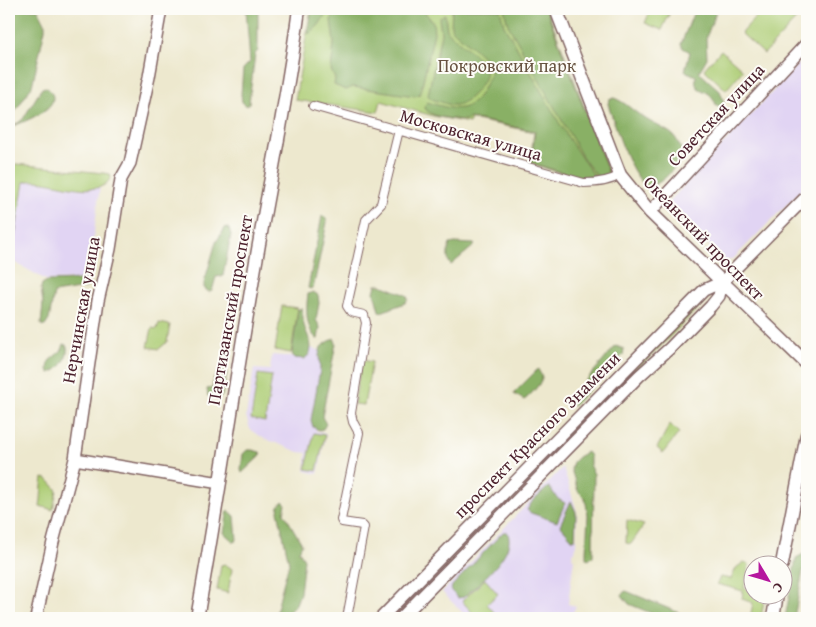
<svg xmlns="http://www.w3.org/2000/svg" width="816" height="627" viewBox="0 0 816 627" font-family="'Gentium Book Plus',serif">
<rect width="100%" height="100%" fill="#fdfcf7"/>
<filter id="ink" filterUnits="userSpaceOnUse"><feTurbulence type="fractalNoise" baseFrequency=".02" numOctaves="2"/><feDisplacementMap in="SourceGraphic" scale="10" xChannelSelector="R" yChannelSelector="G"/><feConvolveMatrix kernelMatrix="1 2 1 2 8 2 1 2 1" color-interpolation-filters="sRGB"/></filter>
<filter id="wash" filterUnits="userSpaceOnUse"><feTurbulence type="fractalNoise" baseFrequency=".0096" numOctaves="4" result="noise"/><feDisplacementMap in="SourceGraphic" scale="20" xChannelSelector="R" yChannelSelector="G"/><feGaussianBlur stdDeviation="1.12" result="paint"/><feColorMatrix in="noise" values="0 0 0 0 0 0 0 0 0 0 0 0 0 0 0 0 0 1.4 0 .05"/><feComposite in="paint" operator="in"/></filter>
<g filter="url(#wash)">
<rect width="100%" height="100%" fill="#ede8ce"/>
<path fill="#e1d4f3" d="M807,55v129l-73,74 -8,3 -60,-56z
M9,173l91,13 -12,93 -42,1 -37,-21z
M295,345l35,7 -14,79 10,3 -8,40 -13,-3 2,-18 -8,-1 -36,-14 -13,-9 -4,-13 8,-47 16,1 2,-15 21,2z
M563,467l14,45 -1,33 -1,7h-2l-1,6 2,1 -6,45 8,2 -6,12h-102l-26,-26z"/>
<path fill="#accc73" stroke="#7b764f" d="M311,9h236l63,165c-26,11 -55,-3 -80,-11l4,-31 -63,-13 -2,4 -36,-7 -52,-15 -3,11 -83,-12z
M651,9l20,1 -9,20 -17,-7z
M763,9h34l5,4 -38,41 -23,-21z
M721,50l22,20 -17,20 -22,-21z
M17,164l86,9 7,1 1,3c-12,27 -65,-2 -87,5l-12,71 -3,4v-92z
M701,298l3,4 -135,137 -4,-4z
M282,306l16,2 -7,45 -16,-3z
M159,323l11,2 -3,17 -8,7 -11,-2 4,-19 5,1z
M362,360l10,2 -8,43 -10,-1z
M258,374l14,2 -7,46 -14,-3z
M670,424l9,9 -16,20 -6,-5z
M314,433l11,2 -8,36 -11,-2z
M43,478l4,1 10,11 -4,20 -13,-4c2,-10 1,-18 3,-28z
M627,520l17,5 -13,19 -5,-1z
M744,562l5,2 -5,24 9,3 1,3 11,1 -4,23h-11l3,-15 -11,-4 1,-8 -26,-7 3,-7 11,2 5,-11z
M225,564l7,5 -4,24 -11,-3 4,-25z
M485,579l13,15 -11,10 12,14h-22l-15,-17z"/>
<path fill="#89b065" stroke="#6a6848" d="M9,9h29l7,14v6l-13,57 -18,27 -5,4z
M246,9h12v42l-3,3 -6,49 -2,3 -5,-4 -1,-8 2,-25 7,-7z
M312,9h17l-10,16 -10,9 -1,-2z
M337,9h85l11,13 1,11 -14,61 -5,2 -62,-9 -7,3 -12,-5 1,-6 -4,-9 3,-27 -3,-23z
M452,9h48l4,16c30,51 56,106 92,153l-11,1 -54,-16 4,-32 -65,-13 -3,2h-5c-12,-2 -32,-2 -38,-13l3,-5c28,8 43,14 58,-17 3,-7 7,-11 4,-18 -5,-14 -28,-27 -38,-39z
M504,9h42l62,163v3l-10,2 -14,-17 -76,-135z
M695,9h22l-11,29 1,20 -8,14 21,19 4,11 -4,5 -4,-2c-5,-17 -18,-12 -20,-21 -1,-2 0,-5 0,-8l-11,-5 5,-19 -7,-4 -2,-4z
M445,14l2,16c9,13 33,24 38,39 4,11 -17,35 -29,36 -5,1 -11,-2 -15,-3 -6,-2 -10,-2 -13,-7l13,-62 -2,-15z
M46,87c25,19 -24,35 -37,41v-2l9,-3 5,-4 19,-31z
M614,98c11,4 19,13 29,19 9,7 22,11 30,18 3,3 6,9 8,13 3,14 -26,48 -39,34 -15,-15 -27,-58 -34,-78l1,-5z
M322,216l3,1 2,5 -13,63 -3,4 -3,-1z
M226,227l3,2 2,6 -8,41 -7,1 -4,14 -3,1 -5,-4v-5l12,-41z
M455,243l19,1 1,1 -24,20c-5,-5 -3,-15 -1,-21z
M79,280l7,1 2,5 -3,2 -31,5 -5,27 -4,6 -4,-1 2,-22 -2,-15 1,-4 5,-3z
M376,285h5l25,10 2,4 -3,4 -24,9 -2,-1 -5,-19z
M313,292l5,3 1,8 -3,17 4,7 -2,12h-1c-12,-11 -11,-30 -9,-45z
M301,308c2,6 2,11 3,17 3,12 14,25 0,34l-10,-1 -2,-5 6,-43z
M334,338l2,5 -14,74 4,7 -3,5 -4,1 -6,-3 -2,-7 9,-50 -1,-15 2,-8z
M64,344l3,2c2,11 -6,24 -17,27l-2,-3 1,-9 13,-11z
M616,346l8,3 -1,6 -50,51 -5,-5z
M222,367l3,1 2,5 -5,23 -2,2 -12,-2 -1,-7 5,-1 2,-10z
M538,369c0,1 4,7 4,8 1,5 -14,21 -18,23l-10,-6 1,-2z
M252,450l8,2 1,3 -19,18 -1,-3 2,-16 4,-4z
M587,452l3,4v11l4,7 -1,82 -4,4 -3,-2v-6l2,-37 -3,-17 -7,-7 -7,-22 2,-7 5,-5z
M549,487l9,12 7,4 -8,19 -26,-9 -4,-3 5,-8 15,-14z
M283,501l3,3 -2,9 18,31 -3,7 5,8 -4,34 -4,11 -13,14h-8l6,-26 8,-29 -11,-52 1,-5z
M571,501l5,11 -1,27 -2,1 -13,-15z
M228,510l7,6 2,24 -3,2 -10,-9z
M503,532h4c12,19 -30,53 -43,65l-6,1 -7,-7 1,-5z
M807,552v12l-4,7 -9,47h-9l11,-60z
M626,591l56,23 3,4h-22l-34,-14 -7,-9 2,-3z"/>
</g>
<g filter="url(#ink)">
<g fill="none" stroke-linecap="round" stroke-linejoin="round">
<g stroke="#836564" stroke-width="10">
<path id="street" d="M313,106l271,77c13,0 25,-1 36,-8
M347,618l17,-91 -2,-2 -20,-3 -1,-2 18,-87 -6,-11 -2,-9 15,-90 -2,-8 -13,-3 -4,-6 19,-86 15,-16 18,-74"/>
</g>
<g stroke="#836564" stroke-width="14">
<path id="secondary" d="M650,212l157,-169
M75,459l145,24
M36,618l17,-76 22,-83 23,-158 12,-52 11,-70 9,-16 19,-86 12,-68
M381,618l323,-328 18,-8 85,-86
M401,618l238,-242 31,-28 41,-42 8,-10 3,-14"/>
</g>
<g stroke="#836564" stroke-width="15">
<path id="primary" d="M556,9l64,166 30,37 157,152
M782,564l25,-129
M197,618c20,-110 36,-222 55,-333 15,-92 35,-184 47,-276
M773,618l4,-24"/>
</g>
<use href="#street" stroke="#fff" stroke-width="8"/>
<use href="#secondary" stroke="#fff" stroke-width="11"/>
<use href="#primary" stroke="#fff" stroke-width="12"/>
</g>
</g>
<g text-anchor="middle" stroke-width="4" stroke-linejoin="round" paint-order="stroke">
<g font-size="18" fill="#675341" stroke="#fdfcf7">
<text x="507" y="72">Покровский парк</text>
</g>
<g font-size="18" fill="#4a1f2b" stroke="#fdfcf7">
<text transform="translate(716 115) rotate(-47)" y="6">Советская улица</text>
<text transform="translate(471 135) rotate(16)" y="6">Московская улица</text>
<text transform="translate(704 238) rotate(46)" y="6">Океанский проспект</text>
<text transform="translate(81 310) rotate(-80)" y="6">Нерчинская улица</text>
<text transform="translate(230 310) rotate(-80)" y="6">Партизанский проспект</text>
<text transform="translate(537 435) rotate(-45)" y="6">проспект Красного Знамени</text>
</g>
</g>
<rect width="816" height="627" fill="none" stroke="#fdfcf7" stroke-width="30"/>
<g transform="translate(768 580) rotate(128)"><circle r="24" fill="#fdfcf7" stroke="#b5a4a5"/>
<path d="M0-4L9 19L0 12L-9 19Z" fill="#b5179e"/>
<text y="-8" font-size="14" font-weight="bold" text-anchor="middle" fill="#4a1f2b">С</text>
</g>
</svg>
